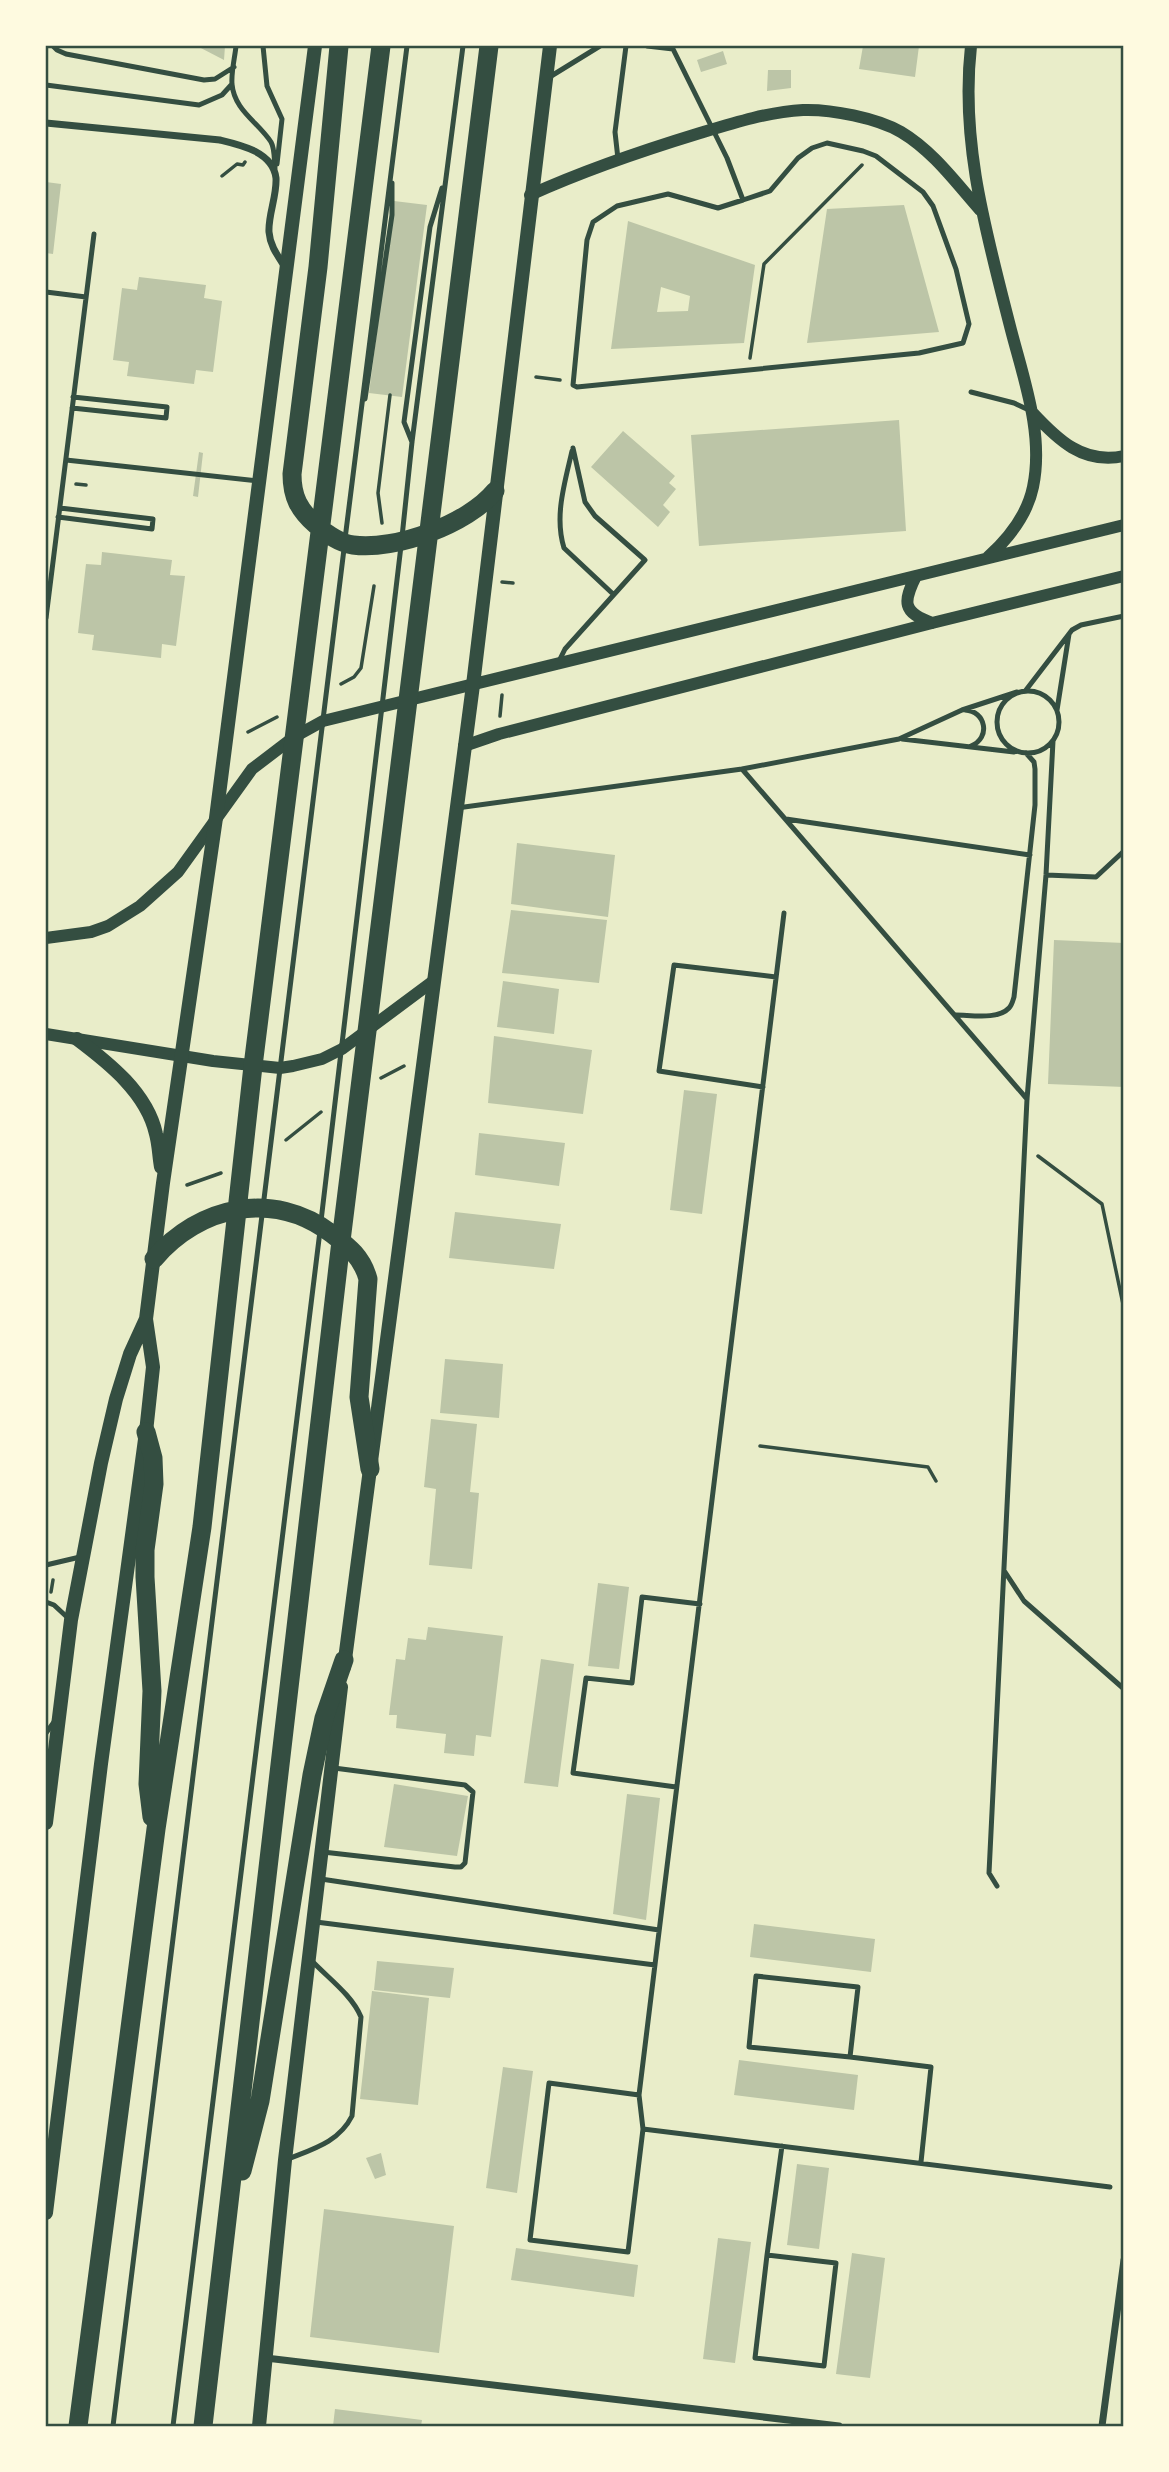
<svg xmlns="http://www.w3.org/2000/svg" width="1169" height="2472" viewBox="0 0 1169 2472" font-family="'Nunito Sans',sans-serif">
<rect width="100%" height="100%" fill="#e9edc9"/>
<path fill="#bcc5a7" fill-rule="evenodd" d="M197,46h28l-1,14z
M863,46h56l-4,31 -56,-8z
M723,51l4,13 -26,8 -4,-12z
M768,70h23v18l-24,3z
M46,182l15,2 -8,70 -7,-1z
M394,201l33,4 -25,192 -33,-4z
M904,205l35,127 -132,11 20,-134z
M628,221l127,44 -11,78 -133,6zM661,287l29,9 -2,15 -31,1z
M139,277l67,8 -2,13 18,3 -9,71 -17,-2 -2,14 -67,-8 2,-14 -16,-2 9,-72 15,2z
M899,420l7,111 -207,15 -8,-111z
M623,431l52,45 -6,7 7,6 -13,16 7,7 -12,15 -67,-60z
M199,452l4,1 -5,44 -5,-1z
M102,552l70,8 -2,15 15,1 -9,70 -14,-2 -1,14 -69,-8 2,-15 -16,-2 8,-69 15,1z
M517,843l98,12 -7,62 -97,-13z
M511,910l96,10 -8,63 -97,-10z
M1054,940l70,3v144l-76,-3z
M503,981l56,8 -5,45 -57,-7z
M494,1036l98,14 -9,64 -95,-11z
M684,1090l33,4 -15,120 -32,-4z
M479,1133l86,10 -6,43 -84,-11z
M455,1212l106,12 -7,45 -105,-11z
M445,1359l58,5 -4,54 -59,-5z
M431,1419l46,5 -7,68 9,1 -7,76 -43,-4 7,-76 -12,-2z
M598,1583l31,4 -10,82 -31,-3z
M428,1627l75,9 -12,101 -15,-2 -2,21 -30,-3 2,-19 -50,-6 1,-13h-8l7,-56 9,1 3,-22 18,2z
M541,1659l33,5 -16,123 -34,-4z
M394,1784l74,12 -11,60 -73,-9z
M627,1794l33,4 -14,122 -33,-6z
M754,1924l121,15 -4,33 -121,-15z
M377,1961l77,7 -4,30 -76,-8z
M372,1991l57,7 -11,107 -58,-6z
M739,2060l119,15 -4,35 -120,-15z
M503,2067l30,4 -16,122 -31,-5z
M381,2153l5,22 -11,4 -9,-21z
M797,2164l32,4 -10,81 -32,-4z
M324,2209l130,17 -15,127 -129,-16z
M718,2238l33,4 -16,121 -32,-4z
M516,2248l122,17 -4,32 -123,-17z
M852,2253l33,5 -15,120 -34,-4z
M335,2409l87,11 -1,6h-88z"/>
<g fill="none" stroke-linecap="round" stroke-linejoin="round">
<path stroke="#344e41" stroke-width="3.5" d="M222,176l15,-12 6,1 2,-3
M750,358l14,-94 98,-99
M536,377l24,3
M76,484l10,1
M382,523l-4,-30 12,-98
M502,582l11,1
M341,684l13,-7 7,-9 13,-82
M500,716l2,-21
M248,732l29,-15
M381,1078l23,-12
M286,1140l35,-28
M1038,1156l64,48 22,105
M187,1185l34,-12
M760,1446l168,21 8,14
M51,1592l2,-12"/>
<path stroke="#344e41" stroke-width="5" d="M53,46l4,4 9,4 138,26 11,-1 19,-12
M236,46c-1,11 -5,26 -4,38 2,26 26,38 39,58 4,7 3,18 4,26
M263,46l4,40 15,33 -5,45
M647,46l26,3 54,109 16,42 27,-9 28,-33 14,-10 15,-5 36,8 13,5 47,36 10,14 23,63 13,55 -6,19 -44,10 -342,34 -4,-2 14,-145 6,-18 24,-16 51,-12 50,14 25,-8
M548,78l52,-32
M46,85l153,20 23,-10 10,-11
M618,159l-3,-27 11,-86
M46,292l40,5
M971,392l43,11 17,8
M365,399l27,-184v-32
M72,408l94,10 1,-11 -94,-10
M412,442l-8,-20 26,-195 12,-39
M572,451c-7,31 -18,65 -8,97l49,46
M66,460l192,21
M58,517l94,12 1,-10 -93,-11
M402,537l10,-95 51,-396
M345,539l62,-493
M46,618l48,-384
M559,661l6,-12 80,-89 -50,-44 -10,-14 -12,-54
M1026,690l46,-60 9,-5 43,-9
M997 722a31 31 0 1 1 62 0a31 31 0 1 1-62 0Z
M965,710c21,1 26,28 6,36
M1057,710l12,-76
M902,739l112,13
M742,769l157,-30 63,-29 55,-18
M457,808l285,-39 285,330
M786,819l244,36
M1046,875l50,2 28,-26
M956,1015c15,0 42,5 53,-7 3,-3 4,-8 5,-11l21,-192v-36l-1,-7 -8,-9
M763,1087l-104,-16 15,-106 102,12
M321,1221l80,-675
M46,1565l34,-8
M1005,1572l19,29 100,88
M46,1602l8,3 14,13
M46,1733l8,-11
M676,1787l-103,-14 13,-95 46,5 10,-86 58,7
M323,1852l132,15h6l4,-4 8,-71 -8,-7 -131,-17
M321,1879l338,51
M997,1886l-8,-13 38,-774 19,-224 7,-134
M316,1922l339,43
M756,1976l102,11 -8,70 -101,-10z
M850,2057l81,10 -10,95
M549,2083l90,12 4,34 -15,123 -98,-12z
M639,2095l145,-1182
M643,2129l467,58
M288,2159c25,-10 51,-17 64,-43l9,-99c-9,-22 -33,-39 -50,-57
M767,2255l69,8 -12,103 -69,-8z
M767,2255l15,-109
M113,2426l231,-1877
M173,2426l147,-1195"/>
<path stroke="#344e41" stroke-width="7" d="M46,123l174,17c21,5 53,12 56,38 1,18 -8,37 -7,54 1,14 9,24 16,35
M266,2358l573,68
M1102,2426l22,-166"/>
<path stroke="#344e41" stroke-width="12" d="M971,46c-11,98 16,189 40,284 13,50 33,105 22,157 -6,29 -24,51 -45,70
M530,195c55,-25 111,-44 170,-62 33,-10 68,-21 103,-23 28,-1 74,8 98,22 32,19 55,51 79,78
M1032,412c25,27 51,53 92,44
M916,576c-13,26 -14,36 16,47
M464,746l35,-12 433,-111 192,-47
M46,938l45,-6 17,-6 32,-20 38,-34 74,-103 42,-32 29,-16 801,-196
M46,1034l167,27 67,7 13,-2 29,-7 20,-10 90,-67"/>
<path stroke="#344e41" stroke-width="14" d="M77,1039c32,24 70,54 79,95 3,11 3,22 5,33
M344,1667l129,-982 77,-639
M46,1823l25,-203 30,-157 15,-64 14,-45 16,-35 17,-136 53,-365 99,-772
M46,2213l55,-449 45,-332 7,-65 -7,-48
M259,2426l26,-266 56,-473"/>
<path stroke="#344e41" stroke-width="19" d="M339,46l-21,221 -26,207c0,23 7,36 24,51 11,9 23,18 37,20 42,6 115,-21 142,-54
M154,1259c45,-53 119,-70 178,-25 17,13 30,23 36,45l-9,118 11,72
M146,1432l7,26 1,26 -9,66v27l7,114 -4,93 4,33
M242,2171l18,-70 52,-326 12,-57 20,-58
M78,2426l78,-597 46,-302 51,-461 128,-1020
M203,2426l138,-1185 148,-1195"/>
</g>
<rect width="1169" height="2472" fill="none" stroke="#fefae0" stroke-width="94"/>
<rect x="47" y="47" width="1075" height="2378" fill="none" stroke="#344e41" stroke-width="2.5"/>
</svg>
